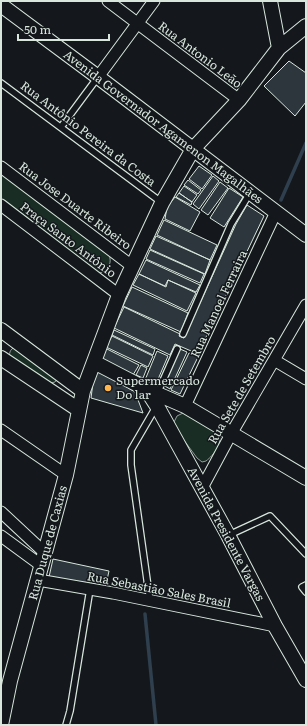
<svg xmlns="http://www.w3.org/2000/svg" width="307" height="726" viewBox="0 0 307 726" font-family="Literata,serif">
<rect width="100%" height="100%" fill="#14181c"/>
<path fill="#1a2d24" stroke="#939e99" d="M1,174l108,81c3,8 0,11 -5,17l-5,1 -4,-2 -94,-72z
M15,347l42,32 -2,3 -4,1 -40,-24c-3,-5 -1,-10 4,-12z
M183,413l35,19c6,10 -4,23 -12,29l-4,1 -5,-4 -22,-30 -1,-6 3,-6z"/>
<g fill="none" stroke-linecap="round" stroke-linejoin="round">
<path stroke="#2f3f4d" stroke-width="3.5" d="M281,200l25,-57
M145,614l11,111"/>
</g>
<path fill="#2c363c" stroke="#d8e6dc" d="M289,61l17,12v29l-11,14 -31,-30z
M199,166l13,9 -10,14 -13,-10z
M213,176l6,5 -20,28 -6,-5z
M188,180l13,10 -3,4 -14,-9z
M220,182l8,6 -20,27 -7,-5z
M184,186l13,9 -5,7 -13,-9z
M229,188l14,9 -19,30 -14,-9z
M179,193l13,9 -1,3 -15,-8z
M175,197l25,15 -10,19 -25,-12 2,-12z
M247,205l17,11 -66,138 -23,-10 -5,11 -56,-27 10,-21 56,27 -1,2 5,2 52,-114z
M164,220l53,25 -7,15 -53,-25z
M156,236l54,24 -5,14 -55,-25z
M150,250l54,24 -4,9 -54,-24z
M146,260l54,25 -4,7 -28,-12 -3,6 -26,-12z
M139,274l27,13 2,-7 28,13 -9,18 -54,-26z
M132,287l56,26 -7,19 -58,-26z
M114,330l41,19 -2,6 -41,-20z
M112,336l41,20 -5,11 -42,-20z
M105,348l34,17 -6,10 -33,-17z
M180,349l7,3 -17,37 -7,-4z
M157,351l11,5 -12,28 -11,-4z
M189,353l9,4 -18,37 -9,-4z
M141,365l6,3 -4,10 -7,-3z
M100,371l35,21 8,21 -52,-15 3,-23z
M53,559l56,12 -4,18 -9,-1 -6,-8v5l-41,-8z"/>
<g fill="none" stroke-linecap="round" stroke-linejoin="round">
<g stroke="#d8e6dc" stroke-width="8">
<path id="service" d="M1,83l160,119
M61,127l37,-50
M183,334l48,-110 19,-31
M157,394l20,-45
M229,535l41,-19 36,38
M306,585l-4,2 4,5
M150,601l-19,-136v-15l25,-43
M66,725l4,-14 20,-122"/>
</g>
<g stroke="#d8e6dc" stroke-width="13">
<path id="minor" d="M108,1l131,99
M98,77l56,-76
M1,167l131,99
M1,205l118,90
M274,360l32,19
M185,406l91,-194
M1,430l65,45
M202,488l29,-54 75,-129
M1,512l44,41
M1,536l41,30
M38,580l75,13 162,33"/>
</g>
<g stroke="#d8e6dc" stroke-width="16">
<path id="tertiary" d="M270,1l9,47
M1,5l97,72 208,158
M1,330l82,61
M1,358l78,52
M94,362l52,27 39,17 121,72
M146,389l11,17 71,129 47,91 31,54
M1,725l9,-44 56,-206 17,-84 36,-96 43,-92 31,-54 46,-49 40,-52 27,-22"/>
</g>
<use href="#service" stroke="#14181c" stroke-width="5.5"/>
<use href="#minor" stroke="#14181c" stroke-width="11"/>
<use href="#tertiary" stroke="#14181c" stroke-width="14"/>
</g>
<circle fill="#ffb74d" stroke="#14181c" stroke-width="1.5" cx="108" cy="388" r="4"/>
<g text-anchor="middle" stroke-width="3" stroke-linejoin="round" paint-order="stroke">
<g font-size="12" fill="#d8e6dc" stroke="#14181c">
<text transform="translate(200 55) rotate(37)" y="4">Rua Antonio Leão</text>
<text transform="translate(163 127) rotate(37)" y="4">Avenida Governador Agamenon Magalhães</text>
<text transform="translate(88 134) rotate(37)" y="4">Rua Antônio Pereira da Costa</text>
<text transform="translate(75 206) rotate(37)" y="4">Rua Jose Duarte Ribeiro</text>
<text transform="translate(68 240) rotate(37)" y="4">Praça Santo Antônio</text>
<text transform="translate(219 304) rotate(-65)" y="4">Rua Manoel Ferraira</text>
<text transform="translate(242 390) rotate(-60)" y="4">Rua Sete de Setembro</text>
<text transform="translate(226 534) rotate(62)" y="4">Avenida Presidente Vargas</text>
<text transform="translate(48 543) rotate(-75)" y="4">Rua Duque de Caxias</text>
<text transform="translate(159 590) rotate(11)" y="4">Rua Sebastião Sales Brasil</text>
</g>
<g font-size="12" fill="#d8e6dc" stroke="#14181c" text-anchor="start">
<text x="116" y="385">Supermercado<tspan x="116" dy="14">Do lar</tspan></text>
</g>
</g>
<rect width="307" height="726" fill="none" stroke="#d8e6dc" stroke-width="4"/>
<path d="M18 34v6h91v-6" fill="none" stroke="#d8e6dc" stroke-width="2"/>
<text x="24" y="34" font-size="12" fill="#d8e6dc" stroke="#14181c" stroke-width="3" paint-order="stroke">50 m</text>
</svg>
